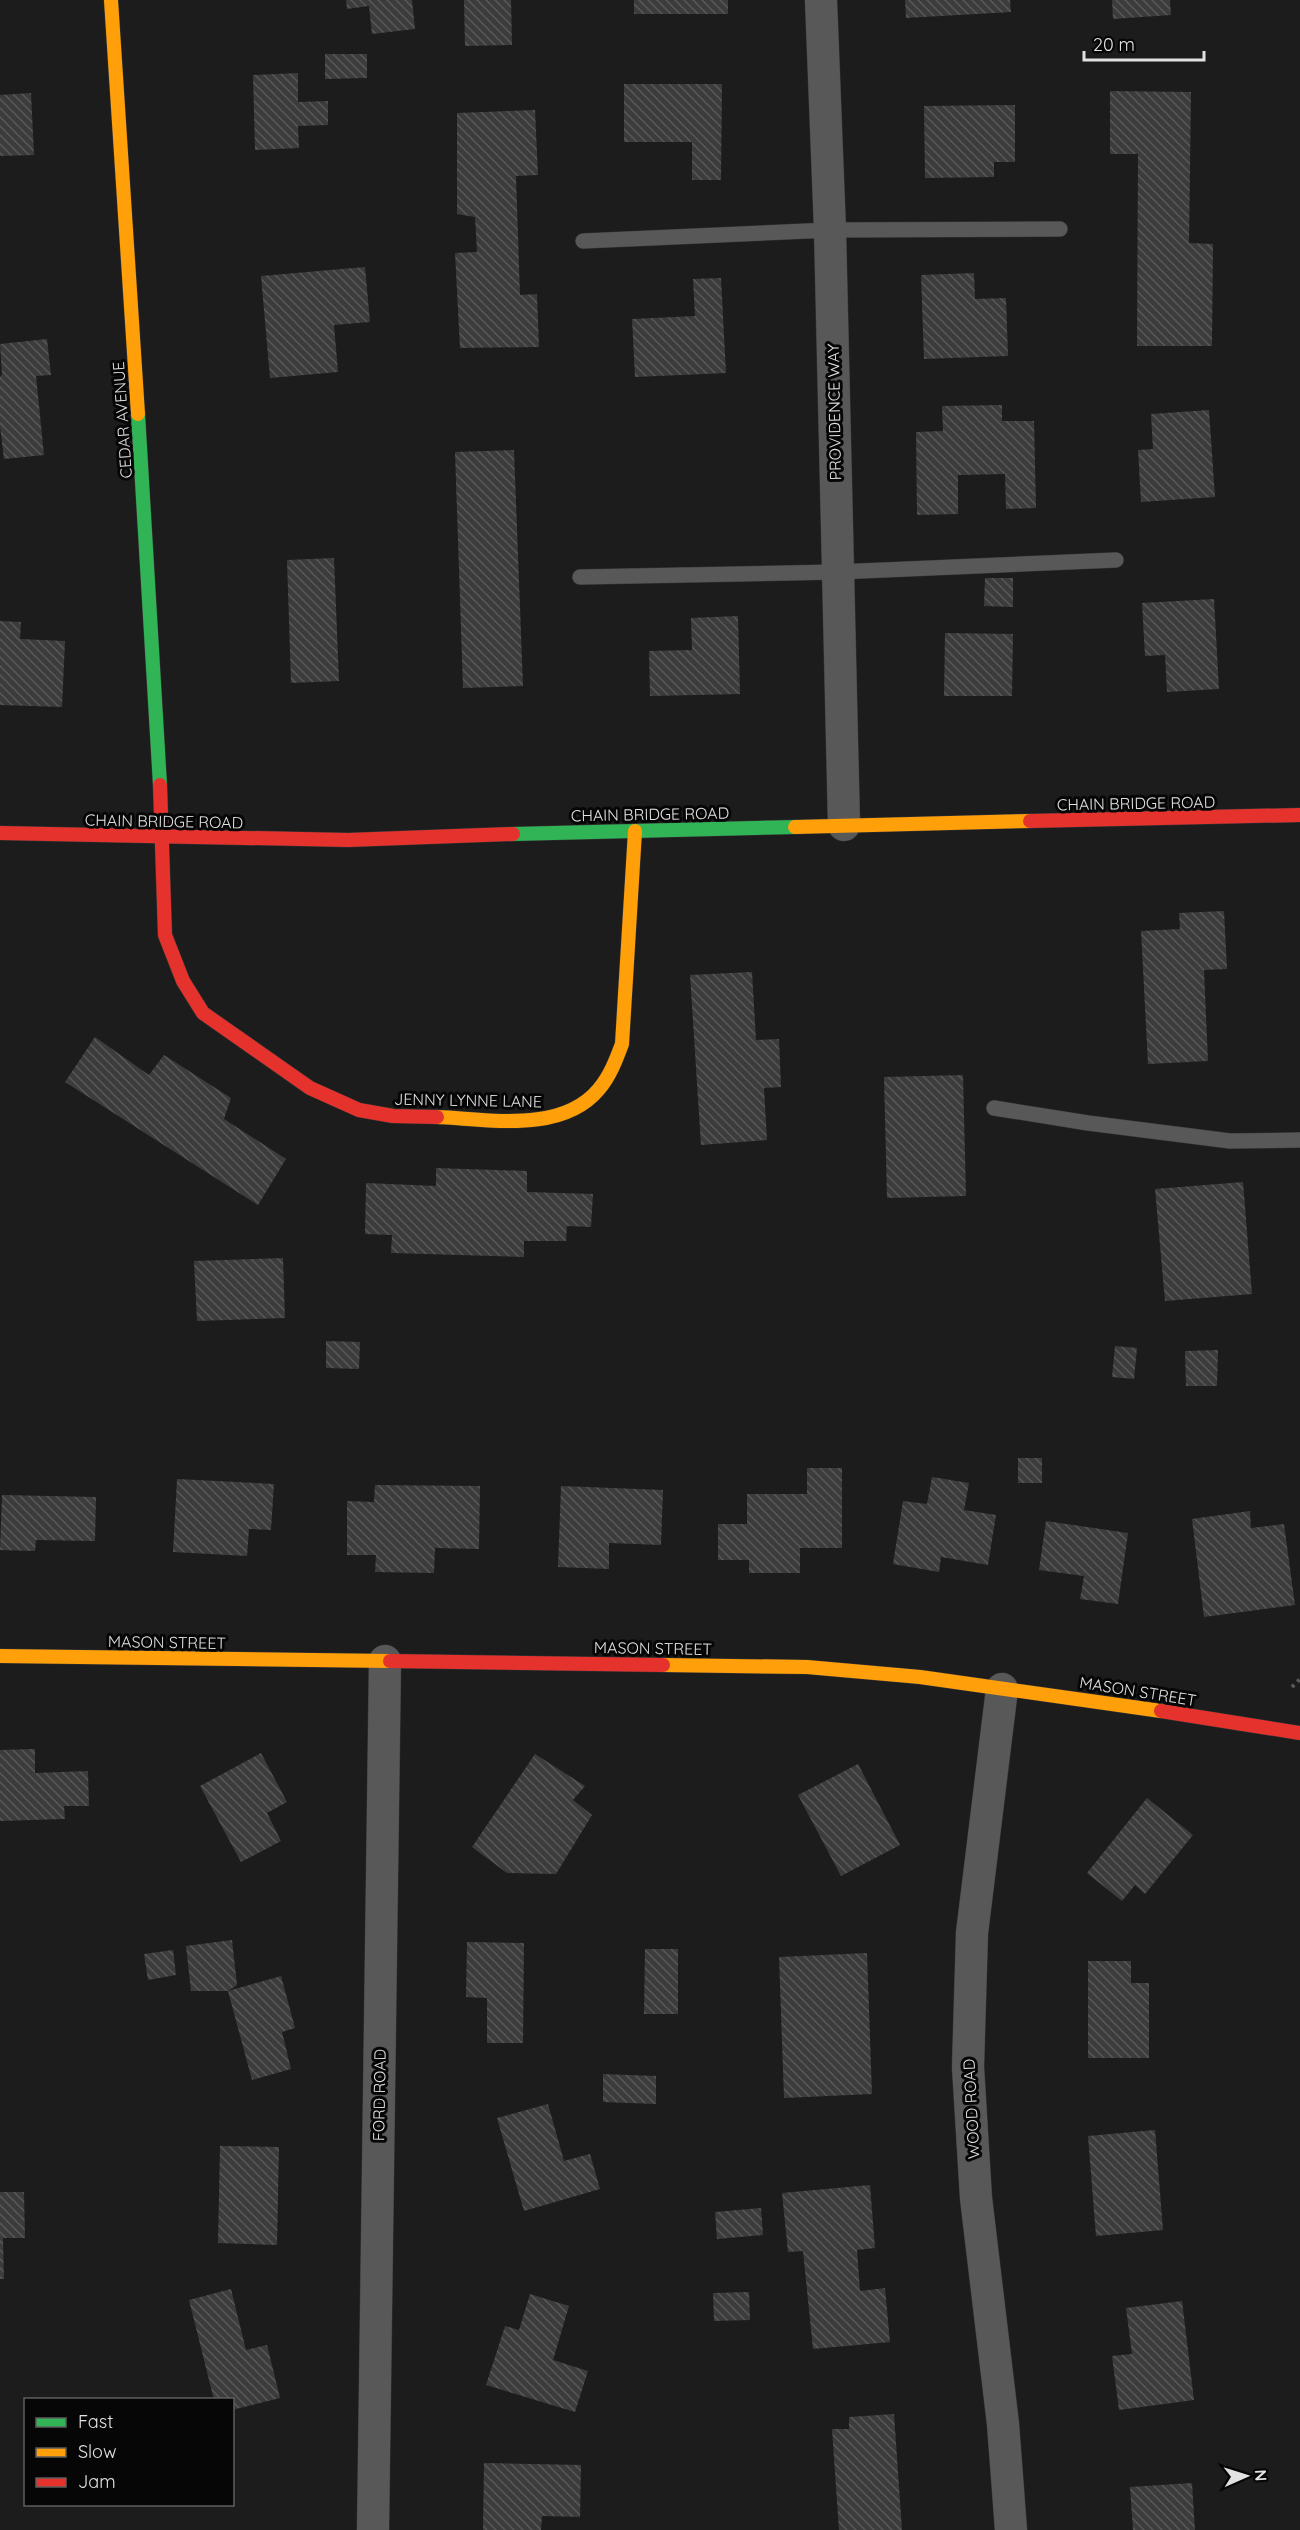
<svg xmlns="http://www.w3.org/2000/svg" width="1300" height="2530" viewBox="0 0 1300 2530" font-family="Quicksand,sans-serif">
<defs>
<pattern id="building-back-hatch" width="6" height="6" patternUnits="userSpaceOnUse" patternTransform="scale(1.5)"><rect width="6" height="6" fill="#3c3c3c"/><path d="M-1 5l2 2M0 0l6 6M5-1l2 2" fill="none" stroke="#585858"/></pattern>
</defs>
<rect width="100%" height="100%" fill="#1d1c1d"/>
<path fill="url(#building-back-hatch)" d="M346,0h66l3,29 -43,5 -3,-28 -22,3z
M464,0h47l1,45 -47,1z
M634,0h94v14h-94z
M905,0h105l1,12 -105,6z
M1112,0h58l1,15 -58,4z
M325,54h42v24l-42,1z
M298,73v29l30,-1v24l-30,1 1,22 -44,2 -2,-75z
M624,84h98l-1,96h-29v-38h-68z
M1110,91l81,1 -2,151 24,1 -1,102h-75l1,-192h-28z
M31,93l3,62 -34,1v-61z
M1015,105v57h-21v15l-69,1 -1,-72z
M535,110l3,65 -22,1 4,119 17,-1 2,53 -79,1 -5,-95 22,-1 -2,-35 -18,-3v-101z
M365,267l5,55 -36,3 4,47 -68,6 -9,-102z
M974,273l1,26 31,-1 2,58 -84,3 -3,-84z
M721,278l5,95 -91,4 -3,-58 63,-3 -2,-37z
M47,339l4,36 -15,1 8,79 -40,4 -4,-33v-50l2,-1 -2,-31z
M1002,405v16h32l2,87 -30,1 -1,-35 -47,1v39l-41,1 -1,-83 27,-1 -1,-25z
M1209,410l6,87 -74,5 -3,-52 15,-1 -2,-35z
M514,450l9,236 -60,2 -8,-236z
M334,558l5,123 -48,2 -4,-123z
M985,578h28v29l-29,-1z
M1214,599l5,90 -52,3 -2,-37 -20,1 -3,-53z
M738,616l2,78 -90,2 -1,-45 43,-1 -1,-32z
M0,621l21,1 -1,17 45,2 -3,66 -62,-2z
M945,633l68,1 -1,62h-68z
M1224,911l3,58 -23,1 4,91 -60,3 -7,-133 39,-2 -1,-16z
M752,972l4,68 23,-1 2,48 -17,1 3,52 -66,5 -11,-170z
M95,1037l54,38 15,-20 67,43 -7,21 62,40 -28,46 -193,-123z
M963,1075l3,121 -79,2 -3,-121z
M436,1168l91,3v21l66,2 -2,33 -24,-1 -1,15h-42v16l-133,-4 1,-18 -27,-1 1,-51 70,3z
M1243,1182l9,112 -87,7 -10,-112z
M283,1258l2,60 -88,3 -3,-60z
M326,1341l34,1 -1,27 -33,-1z
M1115,1346l22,2 -3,31 -22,-2z
M1218,1350l-1,36h-31l-1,-35z
M1018,1458h24v25h-24z
M807,1468h35v80h-42v25h-51v-13h-31v-36h29v-30h60z
M932,1477l37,6 -5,27 32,5 -8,50 -47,-8 -2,15 -46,-8 10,-63 24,3z
M177,1479l97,5 -3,46 -22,-1 -2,27 -74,-4z
M375,1485l105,1 -1,63 -44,-1 -1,25 -59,-1 1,-17h-29v-54l27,1z
M561,1486l102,4 -2,55 -52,-2v26l-51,-2z
M2,1495l94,2 -1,44 -59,-1 -1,11 -35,-1z
M1250,1511l1,17 33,-4 11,81 -91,12 -12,-98z
M1046,1521l82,12 -10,71 -38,-5 4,-23 -45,-6z
M35,1749v24l53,-2 1,35h-25l1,13 -65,2v-71z
M261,1753l26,49 -20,11 14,28 -40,21 -41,-76z
M535,1754l50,32 -12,14 19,15 -36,59 -49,-1 -35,-26z
M858,1764l42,81 -59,31 -43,-81z
M1147,1798l46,37 -48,59 -10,-9 -13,16 -35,-28z
M232,1940l5,45 -9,6 53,-15 14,52 -13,4 9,37 -39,11 -24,-89h-37l-5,-45z
M467,1942l57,1 -1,100h-36v-45l-21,-1z
M645,1949h33v65h-34z
M173,1950l3,25 -28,5 -4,-26z
M867,1953l5,141 -88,4 -5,-141z
M1088,1961h43v22h18v75h-61z
M603,2074l53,2v28l-53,-2z
M548,2104l16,57 26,-7 10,35 -76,22 -27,-93z
M1155,2130l8,100 -67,6 -8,-100z
M220,2146l59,1 -2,98 -59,-2z
M870,2185l5,63 -18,2 3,41 25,-3 5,54 -77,7 -10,-98 -15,1 -6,-59z
M0,2192h24l1,46h-22l1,41h-4z
M761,2208l2,27 -46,4 -2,-27z
M231,2289l15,61 21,-5 13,53 -48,12v-10h-18l-25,-100z
M749,2292l1,28 -36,1 -1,-28z
M530,2294l39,12 -16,54 35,11 -13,41 -89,-27 19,-59 14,4z
M1182,2301l12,99 -75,10 -7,-54 20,-2 -6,-46z
M894,2414l8,116h-63l-7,-101h17v-12z
M484,2463l97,2 -1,52 -38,-1 -1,14h-58z
M1192,2483l3,47h-62l-3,-43z"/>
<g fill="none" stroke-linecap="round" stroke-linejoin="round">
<g stroke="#373637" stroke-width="16">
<path id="lane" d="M583,241l247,-11 230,-1
M580,577l257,-5 279,-12
M994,1108l94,15 142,18 70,-1"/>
</g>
<g stroke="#373637" stroke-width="33">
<path id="street" d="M821,0l9,230 14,595
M1002,1689l-30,244 -4,134 8,131 27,226 8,106
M373,2530l12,-869"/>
</g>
<g stroke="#373637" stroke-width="15">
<path id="fast" d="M138,414l22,371
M513,834l282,-7"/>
</g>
<g stroke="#373637" stroke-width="15">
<path id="slow" d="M111,0l27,414
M795,827l235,-6
M437,1117c51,2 125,17 162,-28 11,-13 17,-29 23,-45l13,-213
M0,1656l390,5
M663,1665l144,2 113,10 241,34"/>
</g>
<g stroke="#373637" stroke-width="15">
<path id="jam" d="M160,785l5,150 18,46 20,32 107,75 49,22 34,6 44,1
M1030,821l270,-6
M0,833l348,7 165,-6
M390,1661l273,4
M1161,1711l139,22"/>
</g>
<path stroke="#5b5a5b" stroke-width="4" stroke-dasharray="3 4.5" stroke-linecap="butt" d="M1292,1687l8,-8"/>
<use href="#lane" stroke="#595859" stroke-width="15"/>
<use href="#street" stroke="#595859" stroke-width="32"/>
<use href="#fast" stroke="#30b455" stroke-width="14"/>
<use href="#slow" stroke="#ff9f0a" stroke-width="14"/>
<use href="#jam" stroke="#e5322d" stroke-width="14"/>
</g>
<g text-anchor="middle" stroke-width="6" stroke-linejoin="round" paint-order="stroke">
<g font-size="16" fill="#e3e2e3" stroke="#070607">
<text transform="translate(834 412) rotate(-91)" y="6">PROVIDENCE WAY</text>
<text transform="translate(122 420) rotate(-94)" y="6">CEDAR AVENUE</text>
<text transform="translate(1136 803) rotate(-1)" y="6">CHAIN BRIDGE ROAD</text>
<text transform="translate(650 814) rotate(-1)" y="6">CHAIN BRIDGE ROAD</text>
<text transform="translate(164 821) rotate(1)" y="6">CHAIN BRIDGE ROAD</text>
<text transform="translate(468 1100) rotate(1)" y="6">JENNY LYNNE LANE</text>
<text transform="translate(167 1642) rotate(1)" y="6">MASON STREET</text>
<text transform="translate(653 1648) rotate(1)" y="6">MASON STREET</text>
<text transform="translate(1138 1691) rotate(9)" y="6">MASON STREET</text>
<text transform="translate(379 2095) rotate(-89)" y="6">FORD ROAD</text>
<text transform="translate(971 2109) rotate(-93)" y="6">WOOD ROAD</text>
</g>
</g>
<rect x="24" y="2398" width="210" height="108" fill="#070607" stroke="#5f5e5f" stroke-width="1.5"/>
<rect x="36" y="2418" width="30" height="9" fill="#30b455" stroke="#5f5e5f" stroke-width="1.5"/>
<text x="78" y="2428" font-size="18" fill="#e3e2e3">Fast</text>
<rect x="36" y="2448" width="30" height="9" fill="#ff9f0a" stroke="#5f5e5f" stroke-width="1.5"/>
<text x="78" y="2458" font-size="18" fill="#e3e2e3">Slow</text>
<rect x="36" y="2478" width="30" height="9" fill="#e5322d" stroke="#5f5e5f" stroke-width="1.5"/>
<text x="78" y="2488" font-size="18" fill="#e3e2e3">Jam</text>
<g transform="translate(1246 2476) rotate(87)" stroke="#070607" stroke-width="4.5" paint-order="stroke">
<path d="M0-4.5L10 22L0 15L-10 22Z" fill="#e3e2e3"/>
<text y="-9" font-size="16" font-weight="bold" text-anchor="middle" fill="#e3e2e3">N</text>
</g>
<path d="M1084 51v9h120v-9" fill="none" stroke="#e3e2e3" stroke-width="3"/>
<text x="1093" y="51" font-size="18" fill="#e3e2e3" stroke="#070607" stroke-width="4.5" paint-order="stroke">20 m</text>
</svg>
